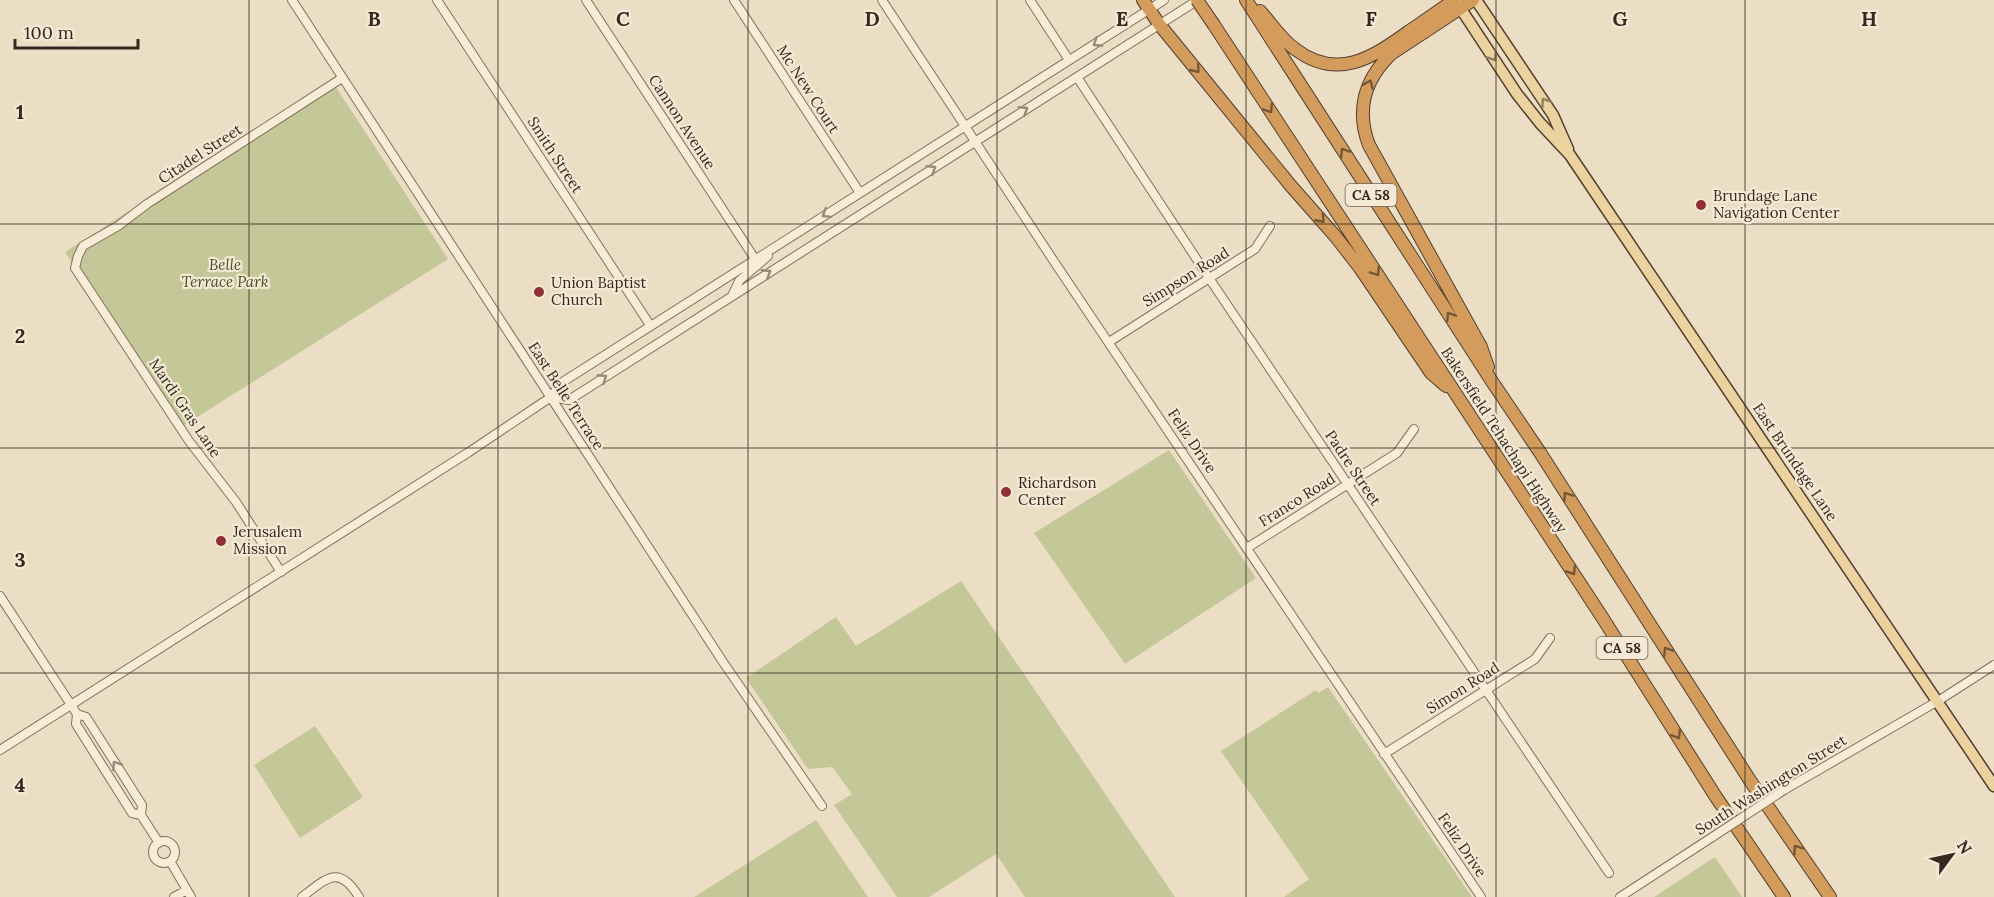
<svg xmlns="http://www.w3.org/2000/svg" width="1994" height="897" viewBox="0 0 1994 897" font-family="Lora,serif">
<rect width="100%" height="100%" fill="#ebdec5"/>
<path fill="#c4c899" d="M332,81l116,178 -268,169 -115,-176z
M1169,450l87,128 -131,86 -91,-131z
M961,581l214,316h-150l-29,-43 -67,43h-32l-63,-92 18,-11 -20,-27 -24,2 -62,-91 90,-61 20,29z
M1328,687l144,210h-188l25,-18 -88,-128 95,-61 2,3z
M315,726l48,71 -63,41 -46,-73z
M816,820l52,77h-174z
M1715,857l27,40h-88z"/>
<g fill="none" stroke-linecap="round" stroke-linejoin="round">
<g stroke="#84705c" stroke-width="10">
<path id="minor" d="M292,0l431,662 99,144
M437,0l213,325
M586,0l169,259
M734,0l126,193
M882,0l173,263 426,634
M1030,0l39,60
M1077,77l132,201 400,595
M733,294l6,-13 29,-25
M1109,342l146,-93 15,-23
M551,397l18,3 629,-400
M1247,548l150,-95 17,-24
M281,572l-45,-70 -47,-61 -114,-173 3,-12 5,-10 35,-20 29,-22 195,-126
M0,596l77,118 9,3 56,88 -1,10
M77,714l-1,10 56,89 9,2 18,28
M0,750l469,-298 82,-55 10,-14 603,-383
M1384,754l151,-95 15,-21
M1784,790l154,-89 56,-36
M153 852a11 11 0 1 1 22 0a11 11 0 1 1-22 0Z
M170,861l21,36
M174,897l13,-7
M302,897c25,-19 37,-33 57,0
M1620,897l94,-61"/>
</g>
<g stroke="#523f30" stroke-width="13">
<path id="major" d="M1476,0l77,115 15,34
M1457,3l60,91 23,29 30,32 424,631"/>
</g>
<g stroke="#523f30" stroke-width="14">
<path id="highway" d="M1143,0l16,24 132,162 45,51 24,31 71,105 15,13
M1246,0l247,383 46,68 212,331 79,115
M1473,0l-82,54c-27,26 -35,57 -22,91l112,202 7,20
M1260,11c11,12 21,28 35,38 42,32 77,9 113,-17 16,-11 31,-21 46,-32
M1214,25l388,592 114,180 68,100"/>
</g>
<use href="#minor" stroke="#f6ecd7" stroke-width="8"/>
<use href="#major" stroke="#ebd29f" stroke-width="10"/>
<use href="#highway" stroke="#d49c5c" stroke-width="12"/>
<g stroke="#84705c" stroke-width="10" stroke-linecap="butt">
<path id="minor-bridge" d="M1714,836l70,-46"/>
</g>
<g stroke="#523f30" stroke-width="14" stroke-linecap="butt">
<path id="highway-bridge" d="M1197,0l17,25"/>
</g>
<use href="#minor-bridge" stroke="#f6ecd7" stroke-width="8"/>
<use href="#highway-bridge" stroke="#d49c5c" stroke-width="12"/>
</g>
<defs><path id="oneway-chevron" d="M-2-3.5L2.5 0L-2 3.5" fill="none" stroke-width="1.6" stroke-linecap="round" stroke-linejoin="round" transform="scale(1.5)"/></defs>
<g stroke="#968a7b">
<use href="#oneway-chevron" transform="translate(1097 43) rotate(147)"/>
<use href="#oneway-chevron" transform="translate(1024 110) rotate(-32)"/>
<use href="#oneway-chevron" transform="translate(932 169) rotate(-32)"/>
<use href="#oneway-chevron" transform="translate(826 214) rotate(148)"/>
<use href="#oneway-chevron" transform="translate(767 273) rotate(-32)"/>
<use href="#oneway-chevron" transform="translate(603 378) rotate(-33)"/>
<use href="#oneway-chevron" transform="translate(116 765) rotate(-123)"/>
</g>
<g stroke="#907e5f">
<use href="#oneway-chevron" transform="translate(1493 57) rotate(56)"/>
<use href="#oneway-chevron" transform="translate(1545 102) rotate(-124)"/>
</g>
<g stroke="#755737">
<use href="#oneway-chevron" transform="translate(1196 69) rotate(51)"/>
<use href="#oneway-chevron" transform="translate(1369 84) rotate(-67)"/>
<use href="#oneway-chevron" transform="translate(1269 109) rotate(57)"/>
<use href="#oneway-chevron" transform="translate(1344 152) rotate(-123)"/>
<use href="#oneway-chevron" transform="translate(1321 219) rotate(48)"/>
<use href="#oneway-chevron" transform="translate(1376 272) rotate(57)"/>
<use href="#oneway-chevron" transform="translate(1450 316) rotate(-123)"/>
<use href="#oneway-chevron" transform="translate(1567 496) rotate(-123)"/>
<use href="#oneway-chevron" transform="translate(1572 571) rotate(57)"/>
<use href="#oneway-chevron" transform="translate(1667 651) rotate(-123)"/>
<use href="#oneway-chevron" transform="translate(1677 735) rotate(58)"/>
<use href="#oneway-chevron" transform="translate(1797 849) rotate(-125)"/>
</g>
<path fill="none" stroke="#35291f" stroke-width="1.5" stroke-opacity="0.55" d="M249,0v897M498,0v897M748,0v897M997,0v897M1246,0v897M1496,0v897M1745,0v897M0,224h1994M0,448h1994M0,673h1994"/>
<g fill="#8f3134" stroke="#f3e9d4" stroke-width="2">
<circle cx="1701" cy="205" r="6"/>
<circle cx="539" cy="292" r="6"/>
<circle cx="1006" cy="492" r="6"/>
<circle cx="221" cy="541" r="6"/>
</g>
<g text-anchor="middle" stroke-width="4.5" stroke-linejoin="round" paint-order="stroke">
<g fill="#f3e9d4" stroke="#6e6355" stroke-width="1.5">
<rect x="1345.5" y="184" width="51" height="22" rx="4.5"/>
<rect x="1596.5" y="637" width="51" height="22" rx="4.5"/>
</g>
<g font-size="14" font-weight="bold" fill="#35291f">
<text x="1371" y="200">CA 58</text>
<text x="1622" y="653">CA 58</text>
</g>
<g font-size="15" fill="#35291f" stroke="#f3e9d4">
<text transform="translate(808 89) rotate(57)" y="5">Mc New Court</text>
<text transform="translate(682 122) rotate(57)" y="5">Cannon Avenue</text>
<text transform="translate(200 154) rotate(-33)" y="5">Citadel Street</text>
<text transform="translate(555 155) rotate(57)" y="5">Smith Street</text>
<text transform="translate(1186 277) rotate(-32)" y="5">Simpson Road</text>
<text transform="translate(566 396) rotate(57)" y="5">East Belle Terrace</text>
<text transform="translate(185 408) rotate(56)" y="5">Mardi Gras Lane</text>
<text transform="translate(1504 440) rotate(57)" y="5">Bakersfield Tehachapi Highway</text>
<text transform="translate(1192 441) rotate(56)" y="5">Feliz Drive</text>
<text transform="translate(1795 462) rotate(56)" y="5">East Brundage Lane</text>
<text transform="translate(1353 468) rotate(56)" y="5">Padre Street</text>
<text transform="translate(1297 500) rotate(-32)" y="5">Franco Road</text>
<text transform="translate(1463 688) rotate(-32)" y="5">Simon Road</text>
<text transform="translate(1771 785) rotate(-32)" y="5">South Washington Street</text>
<text transform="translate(1462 845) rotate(56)" y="5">Feliz Drive</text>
</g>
<g font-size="15" fill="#35291f" stroke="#f3e9d4" text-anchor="start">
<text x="1713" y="201">Brundage Lane<tspan x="1713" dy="17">Navigation Center</tspan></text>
<text x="551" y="288">Union Baptist<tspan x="551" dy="17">Church</tspan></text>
<text x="1018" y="488">Richardson<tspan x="1018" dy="17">Center</tspan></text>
<text x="233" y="537">Jerusalem<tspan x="233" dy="17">Mission</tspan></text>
</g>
<g font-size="15" font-style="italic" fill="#475027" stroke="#f3e9d4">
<text x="225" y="270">Belle<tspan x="225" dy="17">Terrace Park</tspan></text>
</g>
</g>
<g font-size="20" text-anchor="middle" font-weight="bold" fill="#35291f" stroke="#f3e9d4" stroke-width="4.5" stroke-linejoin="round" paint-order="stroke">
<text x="374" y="26">B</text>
<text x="623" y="26">C</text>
<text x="872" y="26">D</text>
<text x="1122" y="26">E</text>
<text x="1371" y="26">F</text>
<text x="1620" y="26">G</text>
<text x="1869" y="26">H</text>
<text x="20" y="119">1</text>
<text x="20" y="343">2</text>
<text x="20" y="567">3</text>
<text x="20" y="792">4</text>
</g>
<g transform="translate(1952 855) rotate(57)" stroke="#f3e9d4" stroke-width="4.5" paint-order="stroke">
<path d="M0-4.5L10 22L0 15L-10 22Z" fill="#35291f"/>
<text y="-9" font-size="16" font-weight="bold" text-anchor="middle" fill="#35291f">N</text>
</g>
<path d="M15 39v9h123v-9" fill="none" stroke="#35291f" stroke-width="3"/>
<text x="24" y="39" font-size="18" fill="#35291f" stroke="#f3e9d4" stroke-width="4.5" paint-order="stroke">100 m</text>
</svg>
